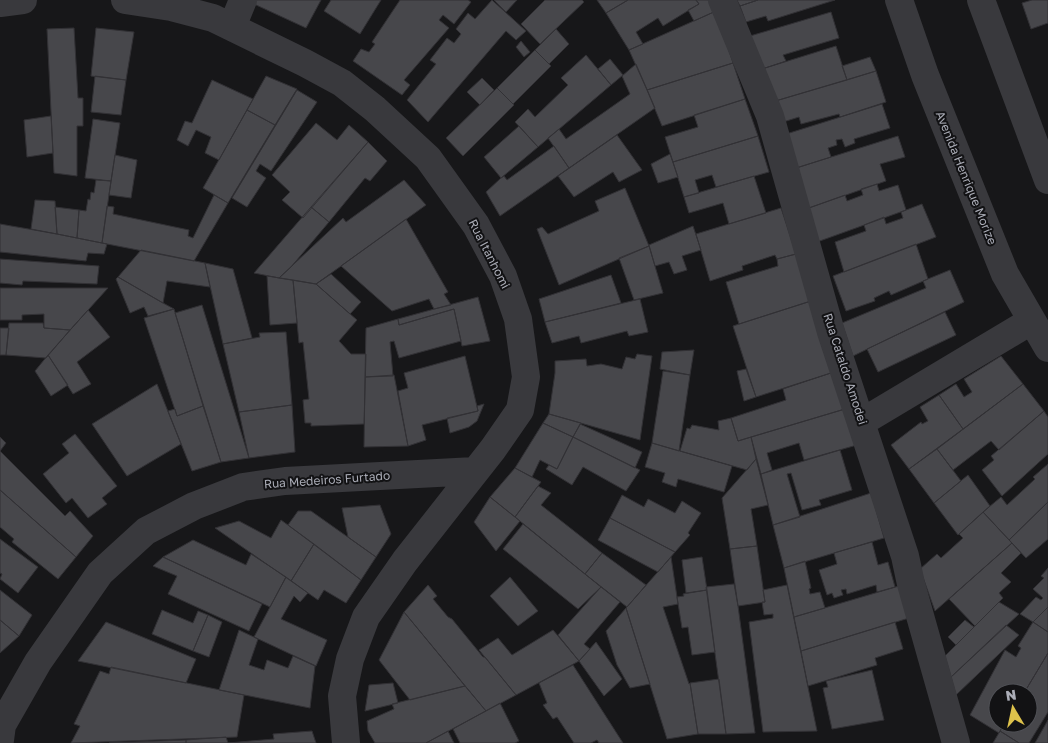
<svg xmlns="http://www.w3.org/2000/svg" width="1048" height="743" viewBox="0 0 1048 743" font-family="'Golos Text',sans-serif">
<rect width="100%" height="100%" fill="#171719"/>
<path fill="#47474b" stroke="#323135" d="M256,0h65l-15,28 -52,-24z
M331,0h50l-21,34 -36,-23z
M400,0h68l3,2 -17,22 -11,-9 -4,5 10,8 -45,52 6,5 -8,10 -49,-34 8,-12 8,3 6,-8 -3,-2z
M492,0l34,31 -10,9 -10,-9 -78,91 -21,-22 29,-36 -6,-4 17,-22 7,5 7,-9 -5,-5 12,-16 7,6z
M494,0h23l-11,12z
M545,0h37l2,2 -44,42 -19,-20z
M597,0h31l-22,13z
M628,0h68l3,4 -36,22 -5,-8 -22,14 7,12 -14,6 -23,-37z
M696,0h14l6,11 -22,10 -6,-11 11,-6z
M737,0h21l-18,6z
M758,0h77l-67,21 -2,-5 -20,6 -6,-16z
M1032,0h16v23l-17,6 -9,-26z
M716,11l17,52 -86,27 -18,-40z
M831,12l8,26 -56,17 3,6 -24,8 -12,-33z
M74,28l4,70h5v28h-6v50l-23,-3 -7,-144z
M96,28l38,4 -8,48 -35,-4z
M556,29l13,15 -20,20 -14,-14z
M521,41l9,11 -6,5 -8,-10z
M836,46l11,34 -75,22 -10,-33z
M535,50l16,16 -38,38 -16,-16z
M586,55l25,30 -73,62 -23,-25 13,-13 7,8 33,-32 -7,-7z
M870,57l6,14 -29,9 -5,-14z
M610,59l13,16 -12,10 -13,-16z
M733,63l12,36 -83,27 -15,-36z
M636,64l19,44 -86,60 -21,-30 11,-9 7,10 64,-45 -8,-18z
M876,71l10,31 -46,15 -1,-3 -38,10 -2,-7 -19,6 -8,-21z
M95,76l31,4 -5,35 -30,-3z
M266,76l31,13 -22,36 -28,-15z
M482,78l12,12 -14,15 -13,-13z
M212,80l41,19 -34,61 -14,-7 6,-16 -15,-7 -8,16 -11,-6 8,-19 7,2z
M497,88l17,17 -51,51 -17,-18z
M297,90l20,12 -46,69 -11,-7 -4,7 10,7 -19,29 -15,-9z
M745,99l13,37 -85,26 -8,-25 33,-10 -4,-12z
M882,104l8,24 -36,11 1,4 -10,4 -3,-8 -6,1 1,5 -9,3 3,9 -38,12 -10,-34z
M247,110l28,15 -47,78 -25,-15z
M51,116l2,37 -26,4 -3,-37z
M93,119l27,4 -9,58 -26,-3z
M316,123l21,17 12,-15 19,17 -65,76 -21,-18 8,-8 -18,-17z
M519,126l19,21 -37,31 -17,-21z
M617,135l25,35 -23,12 -6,-10 -39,25 -16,-21z
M758,136l11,36 -53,15 -4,-12 -17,5 4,13 -15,4 -11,-35z
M898,136l7,21 -25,7 6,17 -80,28 -13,-40z
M368,142l19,19 -17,20 -5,-3 -36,44 -18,-15z
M554,146l15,22 -69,48 -14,-24 15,-14 3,-2 3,4z
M670,154l8,23 -20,6 -7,-19z
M115,155l22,5 -6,38 -22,-3z
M754,176l12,37 -37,11 -6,-21 -34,10 -5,-16z
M96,180l15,1 -9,62 -25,-5 2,-28 7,1 2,-12 2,1 1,-8 3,1z
M404,180l22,25 -110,79 -37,-6 64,-60 3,4z
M877,184l2,7 19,-6 8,25 -89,32 -11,-33 39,-14 2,6 16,-6 -2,-6z
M625,188l24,58 -90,39 -22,-56 5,-2 6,7 51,-23 -4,-10z
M214,195l14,8 -34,58 -92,-18 5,-37 7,1 -1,7 76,16 -1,6 5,2z
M35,200l20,1 2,33 -26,-5z
M922,204l14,33 -92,35 -9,-30 31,-11 -2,-6 20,-8 2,7 17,-6 -2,-6z
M55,207l24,3 -2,28 -20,-4z
M311,207l18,15 -38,45 -12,11 -25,-5z
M781,208l15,46 -19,5 -2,-4 -33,11 1,4 -33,11 -14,-47z
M406,219l42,73 -4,2 7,11 -17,4 -5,-10 -37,12 -51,-45z
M0,224l57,10 50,10 -3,10 -16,-1 -2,8 -86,-9z
M693,226l8,24 -19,6 5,14 -13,4 -5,-12 -14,4 -6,-21z
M916,244l12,35 -37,16 -2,-4 -15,7 1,3 -29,10 -13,-35z
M649,246l14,47 -29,7 -15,-42z
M141,250l64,13 5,24 -43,-6 -4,22 -45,-26z
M796,254l15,47 -72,23 -13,-42 52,-16 -1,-7z
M0,259l99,7 -2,18 -74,-3 -1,4 -22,-2z
M205,263l28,6 19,69 -29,6z
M950,270l14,32 -111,54 -11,-33 84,-35 -3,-7z
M331,274l30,28 -11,12 -34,-30z
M611,275l10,28 -76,19 -6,-23z
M267,276l26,4 4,43 -27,2z
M118,277l45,26 11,6 -26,7 -4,-9 -14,6 -14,-34z
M293,280l23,4 41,36 -18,21 12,13h15l-2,70 -53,2v-3h-6l-2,-23 6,-1 -6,-57 -4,1z
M0,288h108l-38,42 -26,-2v-14l-22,1v5h-22z
M478,297l12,44 -28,5 -8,-37 -55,16 -1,-6z
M640,299l8,33 -19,4 -2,-5 -46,12 -2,-7 -27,7 -7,-21z
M811,301l23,71 -78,25 -23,-71z
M202,305l47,153 -28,4 -46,-149z
M174,309l29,97 -26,10 -33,-98z
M454,309l7,32 -62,17 -5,-17 -4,1 3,34 -28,1 1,-49 32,-9 1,6z
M88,310l22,27 -33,25 14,22 -18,10 -25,-39z
M945,312l11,23 -78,37 -11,-23z
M9,323h34l1,5 26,2 -24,28 -40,-3z
M0,328h9l-3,27h-6z
M286,332l6,73 -53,7 -16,-68 37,-7 -1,-4z
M694,350l-4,25 -30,-6 2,-17z
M637,354l15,2 -12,84 -91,-26 6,-41v-12l31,-2 1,7 14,-2 21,5 4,-12 9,2z
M48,355l20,30 -17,11 -16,-25z
M465,356l13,55 -56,14 4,15 -18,6 -10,-55 10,-3 -4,-15z
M1001,356l22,28 -60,45 -24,-34 17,-11 8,13 8,-5 -8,-13z
M746,369l10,28 -12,4 -7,-30z
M663,371l27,4 -11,76 -27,-8z
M834,372l11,37 -107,32 -7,-23 55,-18 -3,-11z
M394,375l14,71 -44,1 1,-70z
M157,384l24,60 -54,32 -35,-52z
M1023,384l21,27 -45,39 -8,-9 -38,29 -16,-21z
M939,395l24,34 -54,40 -18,-24 30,-23 1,2 6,-3 -8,-14z
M484,404l-7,17 -8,6 -19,6 -3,-15 31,-7 -1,-5z
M292,405l3,47 -46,6 -10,-46z
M203,406l18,56 -29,9 -24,-60 7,-2 2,7z
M845,409l12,36 -53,15 -5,-17 -32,10 5,17 -11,4 -10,-37z
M1044,411l4,6v37l-46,42 -20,-26 12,-10 -3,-4z
M549,414l32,9 -8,14 -30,-14z
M731,418l7,23 13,-4 5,22 -9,11 -67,-19 7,-23 3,1 2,-4 27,5 -1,-9z
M543,423l30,14 -16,32 -17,-9 -8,17 -17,-9z
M580,424l62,28 -7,16 -62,-31z
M75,434l42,52 -15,12 5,6 -19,14 -16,-20 -6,5 -23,-29 26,-21 -7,-9z
M0,437l6,6 -6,8z
M573,437l67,33 -14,21 -43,-24 -11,18 -26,-16 3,-4 8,4z
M652,443l80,23 -8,26 -46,-13 -2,8 -14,-5 3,-9 -20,-6z
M937,449l24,32 -27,22 -25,-34z
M840,450l12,40 -33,10 2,5 -19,5 -11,-37 -4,1 13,43 -27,8 -12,-51z
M0,451l65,65 5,-5 23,25 -17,21 -76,-67z
M756,459l12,46 -17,4 6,37 -27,3 -8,-51z
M1048,464v38l-39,38 -26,-28 18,-15 6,8 28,-26 -2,-2z
M515,468l26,14 -26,35 -25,-20z
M968,475l22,31 -32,29 -24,-32z
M538,486l13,7 -10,12 61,48 -17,21 -70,-57z
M0,490l76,67 -18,22 -46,-37 2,-3 -14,-12z
M871,493l13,45 -100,30 -11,-43z
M622,495l22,12 4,-8 27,14 7,-12 19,12 -13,20 2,2 -15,17 -65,-34z
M490,497l30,24 -24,30 -22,-29z
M1048,502v37l-22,19 -17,-18z
M380,505l11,29 -15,23 -28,-20 -6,-29z
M298,511h13l65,46 -15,23 -73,-55z
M983,512l29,31 -77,68 -15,-42 17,-15 4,4 22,-20 -4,-4z
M610,518l65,34 -17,20 -60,-32z
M281,520l33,24 -23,37 -76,-53 24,-7 32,17z
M523,524l78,63 -23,22 -75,-60z
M0,539l38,28 -20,26 -18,-14 2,-5 -2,-1z
M193,540l53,25 5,-11 35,23 -16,30 -107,-50z
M872,542l6,23 10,-3 7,25 -18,5 -1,-7 -29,9 -1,-5 -5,1 2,5 -9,3 -2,-5 -5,2 -8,-25 18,-6 -3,-11z
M1012,543l9,10 -20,20 10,9 -12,11 4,5 -28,28 -26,-27z
M314,544l47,36 -15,23 -22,-13 -6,10 -27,-19z
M757,546l8,56 -27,4 -8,-57z
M602,553l44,32 -19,22 -42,-33z
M163,557l99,47 -13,27 -81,-37 9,-18 -24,-10z
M671,557l7,47 -15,3 26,77 1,-1 8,51 -31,5 -41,-131z
M702,557l5,33 -21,3 -4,-33z
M805,561l6,27 -2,1 1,5 10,-2 5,16 -31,9 -10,-49z
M1048,568v39l-15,15 -13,-8 16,-17 5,3 2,-2 -10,-9 11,-11 -3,-2z
M286,577l22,16 -8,9 -6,-6 -13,23 46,21 -11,26 -62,-29z
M510,577l28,34 -20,15 -28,-30z
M734,584l4,22 17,127 -29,1 -20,-147z
M428,585l9,11 -4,3 15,18 4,2 31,38h2l31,38 -30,16 -82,-99z
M787,585l30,146 -54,1 -14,-110 24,-4v-4l-9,1 -2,-13h3l-2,-12z
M899,586l10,32 -108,33 -7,-34z
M601,587l19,15 -36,42 6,5 -11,12 -21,-26z
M0,590l32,25 -13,21 -19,-16z
M707,590l8,62 -23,3 -4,-28 -6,1 -5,-31 7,-1 -1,-2z
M999,602l20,12 -68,63 -6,-21z
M1048,607v25l-15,-10z
M626,608l24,76 -20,4 -13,-23 -11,-34z
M162,610l31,13 5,-12 10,4 -15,36 -41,-17z
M404,612l61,74 -55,14 -31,-40z
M208,615l14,7 -13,35 -16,-6z
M0,620l19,16 -19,17z
M965,620l9,7 -18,18 -8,-8z
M106,622l90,37 -10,24 -108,-22z
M895,622l8,27 -28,9 2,7 -69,21 -7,-35z
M1033,622l15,10v21l-24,40h-26v30h7l-6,10 -29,-18 35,-65 11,7 5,-9 -3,-2z
M1006,625l13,10 -63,60 -5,-18z
M239,630l19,9 -9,26 15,5 3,-10 21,8 5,-12 22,10 -5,42 -91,-18z
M553,630l26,31 -63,34 -37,-45 19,-12 14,17z
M596,642l26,37 -18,17 -25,-35z
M1048,653v59l-19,31h-10l-19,-12 5,-8h23v-30h-4z
M573,665l50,78h-24l-2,-3 -6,3h-17l-17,-26 -4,2 -10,-14 4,-2 -8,-20z
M111,667l133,28 -7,42 -166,6 9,-17 -6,-2 26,-53 9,3z
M872,670l12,50 -52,9 -9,-41 5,-1 -2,-6z
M719,679l7,55h-28l-8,-51z
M393,683l5,20 -33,8 4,-26z
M465,686l21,25 -60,32h-51l-7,-12 -1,-10 27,-12 -2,-5z
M500,703l19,38 -4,2h-55l-7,-14z
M1048,720v23h-13z
M312,731l4,12h-130v-3l40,-3 2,6 46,-4 -1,-5z
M448,731l6,12h-28z
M1000,731l19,12h-26z
M186,740v3h-77z"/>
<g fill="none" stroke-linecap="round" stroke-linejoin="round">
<path stroke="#39393d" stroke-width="28" d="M125,0l46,7 42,11 92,45 37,20 33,26 53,49 48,67 27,51 15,43 8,58 -6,33 -27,39 -88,112 -39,56 -16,42 -8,37 4,47
M722,0l48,116 61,216 74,224 6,28 45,159
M899,0l26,75 80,199 43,74
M981,0l67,180
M0,3l23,-3
M232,27l11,-27
M862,422l169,-101
M0,740l2,-15 36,-63 62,-89 46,-42 48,-25 49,-19 42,-6 190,-10"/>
</g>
<g text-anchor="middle" stroke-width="4" stroke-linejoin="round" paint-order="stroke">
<g font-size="12" fill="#abadb7" stroke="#121214">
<text transform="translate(966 178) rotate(68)" y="4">Avenida Henrique Morize</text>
<text transform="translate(489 254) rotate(63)" y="4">Rua Itanhomi</text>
<text transform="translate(845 369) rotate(72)" y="4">Rua Cataldo Amodei</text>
<text transform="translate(327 480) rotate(-4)" y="4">Rua Medeiros Furtado</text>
</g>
</g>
<g transform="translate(1013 708) rotate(351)"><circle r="24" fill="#121214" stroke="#4f5055"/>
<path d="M0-4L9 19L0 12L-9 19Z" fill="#ddc24b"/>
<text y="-8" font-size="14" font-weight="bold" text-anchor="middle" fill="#abadb7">N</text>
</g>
</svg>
